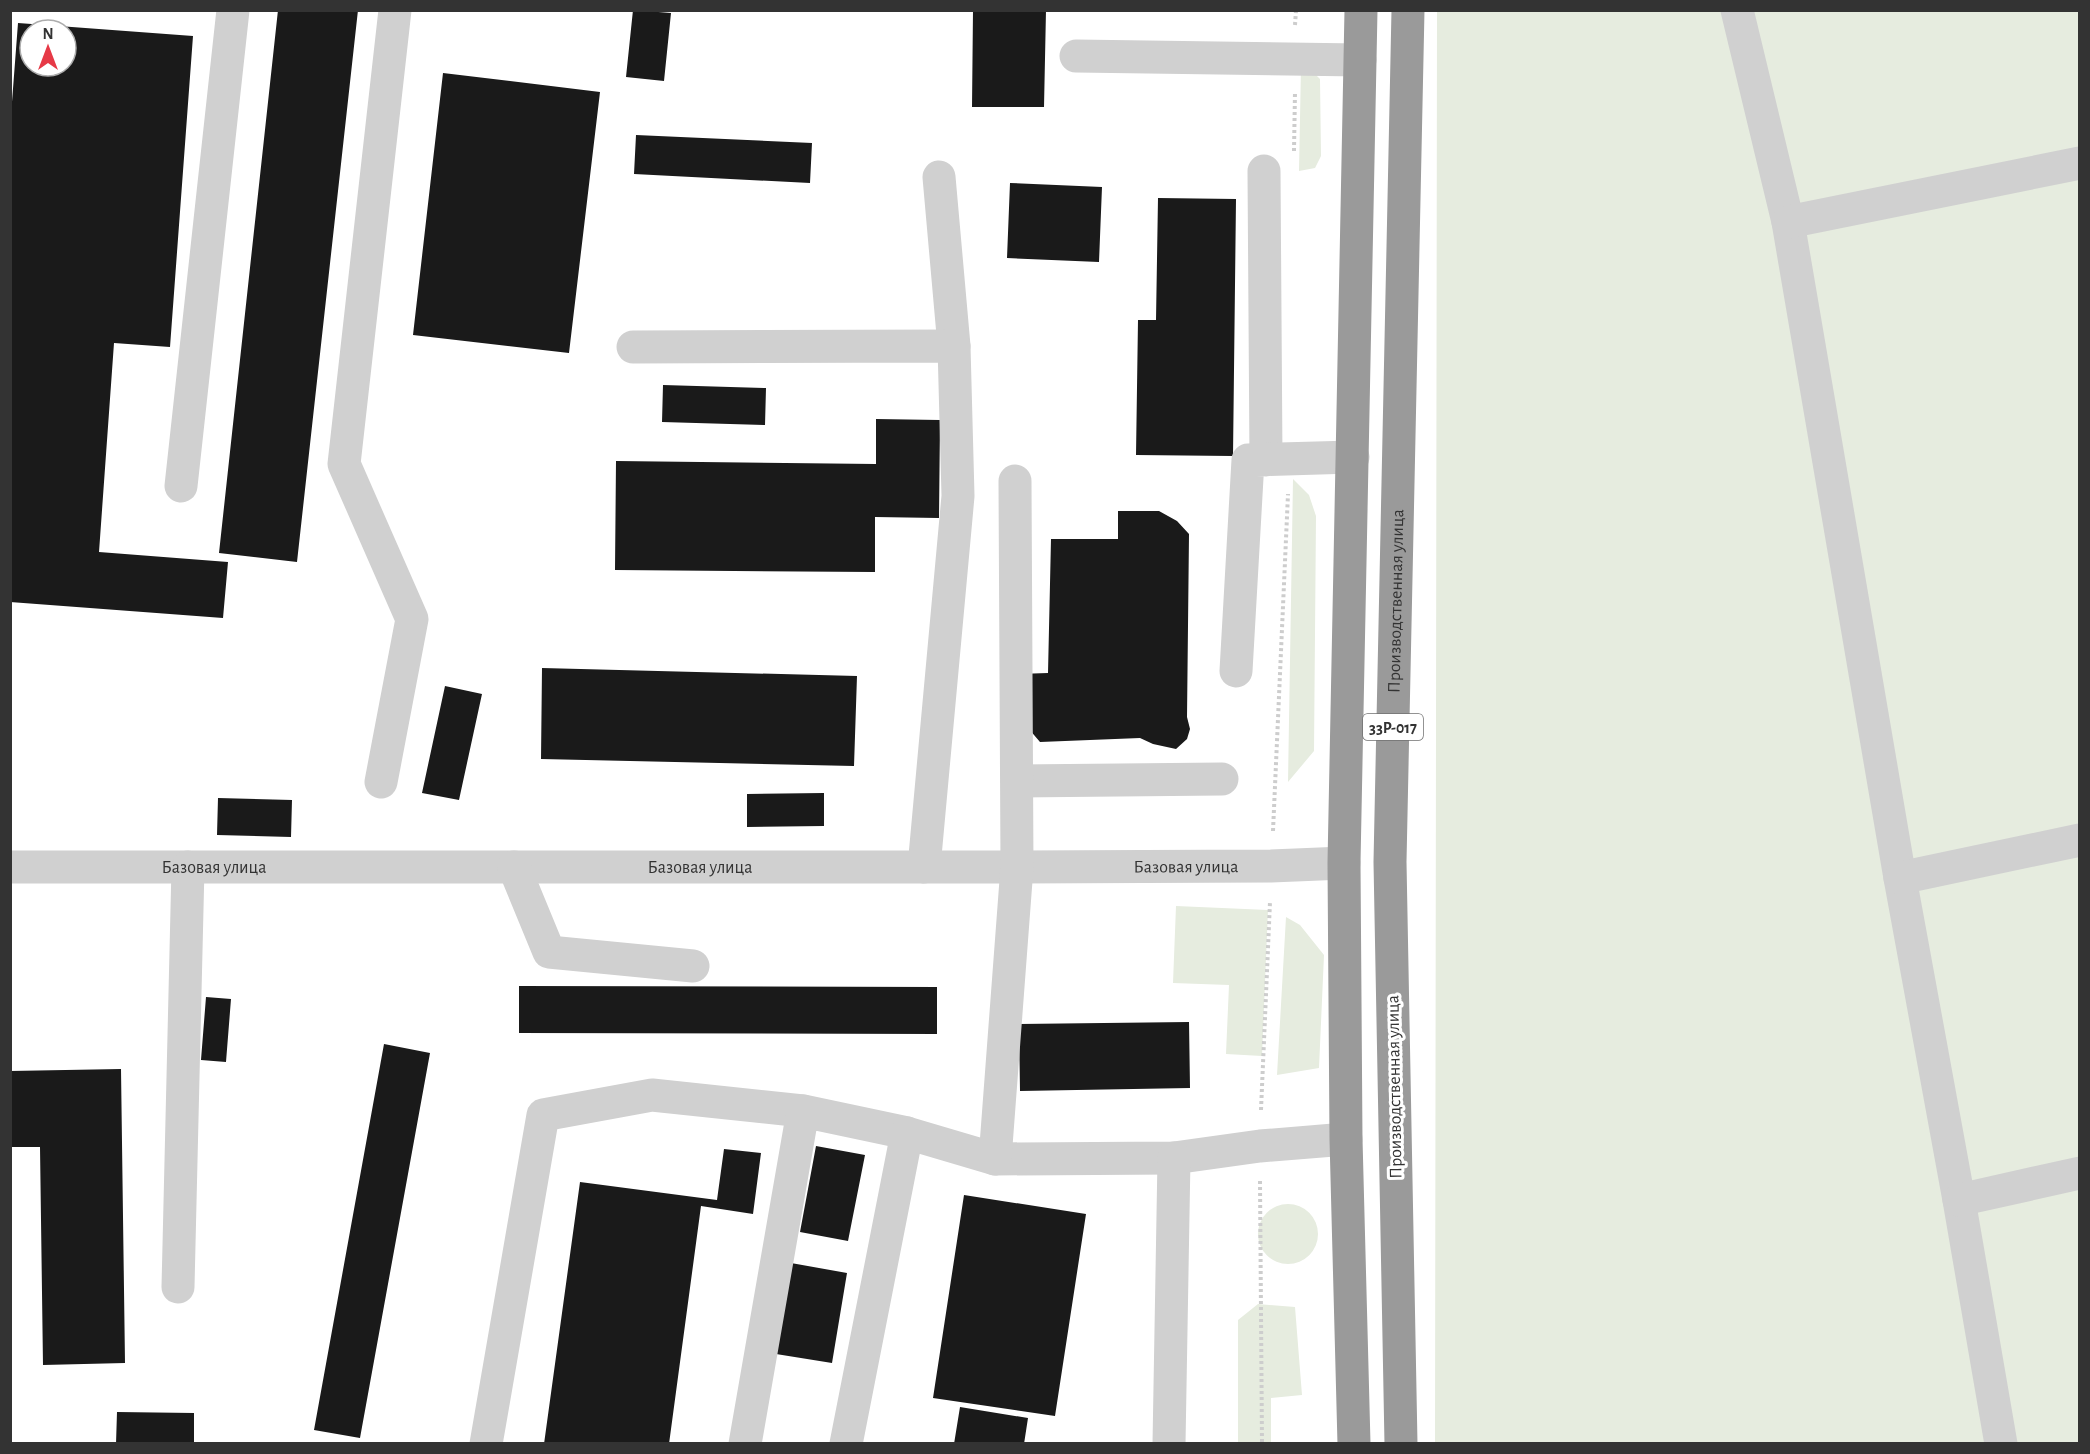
<svg xmlns="http://www.w3.org/2000/svg" width="2090" height="1454" viewBox="0 0 2090 1454" font-family="'Alegreya Sans',sans-serif">
<rect width="100%" height="100%" fill="#fff"/>
<path fill="#e6ecdf" d="M1437,11h642v1432l-644,1z
M1301,66l10,4 9,9 1,77 -6,12 -16,3z
M1293,479l16,16 7,21 -2,235 -26,31z
M1176,906l92,4 -6,146 -36,-2 3,-69 -56,-2z
M1286,917l14,8 24,30 -5,113 -42,7z
M1258 1234a30 30 0 1 1 60 0a30 30 0 1 1-60 0Z
M1258,1304l37,3 7,88 -31,3v45h-33v-123z"/>
<path fill="#1a1a1a" fill-rule="evenodd" d="M278,10h80l-61,552 -78,-9z
M633,10l38,3 -7,68 -38,-4z
M973,10h73l-2,97h-72z
M18,23l175,13 -23,311 -56,-4 -15,209 129,10 -5,56 -213,-16v-474zM30,30h36v36h-36z
M443,73l157,19 -31,261 -156,-18z
M636,135l176,8 -2,40 -176,-9z
M1010,183l92,4 -3,75 -92,-4z
M1158,198l78,1 -3,257 -97,-1 2,-135h18z
M663,385l103,3 -1,37 -103,-3z
M876,419l64,1 -1,98 -64,-1v55l-260,-2 1,-109 260,3z
M1118,511h41l18,10 12,13 -2,183 3,12 -3,10 -11,10 -23,-5 -13,-6 -100,4 -23,-27 1,-41 30,-1 3,-134h67z
M542,668l315,8 -3,90 -313,-7z
M445,686l37,8 -23,106 -37,-7z
M824,793v33l-77,1v-33z
M218,798l74,2 -1,37 -74,-2z
M519,986l418,1v47l-418,-1z
M206,997l25,2 -5,63 -25,-2z
M1189,1022l1,66 -170,3 -1,-67z
M384,1044l46,9 -70,385 -46,-8z
M121,1069l4,294 -82,2 -3,-218h-30v-76z
M816,1146l49,9 -17,86 -48,-9z
M724,1149l37,4 -8,61 -52,-8 -32,238h-125l36,-262 137,18z
M964,1195l122,19 -31,202 -122,-18z
M791,1263l56,10 -15,90 -56,-9z
M960,1407l68,11 -4,26h-70z
M117,1412l77,1v31h-78z"/>
<g fill="none" stroke-linecap="round" stroke-linejoin="round">
<path stroke="#cdcdcd" stroke-width="4" stroke-dasharray="3 3" stroke-linecap="butt" d="M1295,25l1,-15
M1294,151l1,-59
M1273,831l15,-337
M1261,1110l9,-208
M1260,1181l2,263"/>
<g stroke="#d0d0d0" stroke-width="33">
<path d="M1737,10l51,212 112,656 59,322 42,244"/>
<path d="M1076,56l284,4"/>
<path d="M1264,171l2,289"/>
<path d="M939,177l15,169"/>
<path d="M1788,222l292,-59"/>
<path d="M633,347l321,-1 4,150 -34,371"/>
<path d="M181,486l52,-476"/>
<path d="M1236,671l12,-211 105,-3"/>
<path d="M1017,781l205,-2"/>
<path d="M381,782l31,-163 -68,-155 51,-454"/>
<path id="s1" d="M10,867h1007l254,-1 73,-3"/>
<path d="M514,867l35,85 144,14"/>
<path d="M1900,878l180,-38"/>
<path d="M995,1159l179,-1 86,-12 86,-7"/>
<path d="M1959,1200l121,-27"/>
<path d="M178,1287l10,-420"/>
<path d="M486,1444l57,-329 109,-20 151,16"/>
<path d="M745,1444l58,-333 104,22"/>
<path d="M846,1444l61,-311 88,26 22,-292 -2,-386"/>
<path d="M1169,1444l5,-286"/>
</g>
<g stroke="#9a9a9a" stroke-width="33">
<path d="M1354,1444l-8,-305 -2,-276 17,-853"/>
<path id="s2" d="M1401,1444l-11,-582 18,-852"/>
</g>
</g>
<g text-anchor="middle" stroke-width="6" stroke-linejoin="round" paint-order="stroke">
<rect fill="#fff" stroke="#707070" stroke-width="1.5" x="1363" y="714" width="60" height="26" rx="4.5"/>
<g font-size="16" font-weight="bold" fill="#333">
<text x="1393" y="733">33Р-017</text>
</g>
<g font-size="18" fill="#333" stroke="#fff">
<text dy="6" stroke="none"><textPath href="#s2" startOffset="843">Производственная улица</textPath></text>
<text dy="6" stroke="none"><textPath href="#s1" startOffset="1176">Базовая улица</textPath></text>
<text dy="6" stroke="none"><textPath href="#s1" startOffset="204">Базовая улица</textPath></text>
<text dy="6" stroke="none"><textPath href="#s1" startOffset="690">Базовая улица</textPath></text>
<text transform="translate(1394 1087) rotate(-91)" y="6">Производственная улица</text>
</g>
</g>
<rect width="2090" height="1454" fill="none" stroke="#333333" stroke-width="24"/>
<g transform="translate(48 48)"><circle r="28" fill="#ffffff" stroke="#adadad" stroke-width="1.5"/>
<path d="M0-4.5L10 22L0 15L-10 22Z" fill="#e63946"/>
<text y="-9" font-size="16" font-weight="bold" text-anchor="middle" fill="#333333">N</text>
</g>
</svg>
